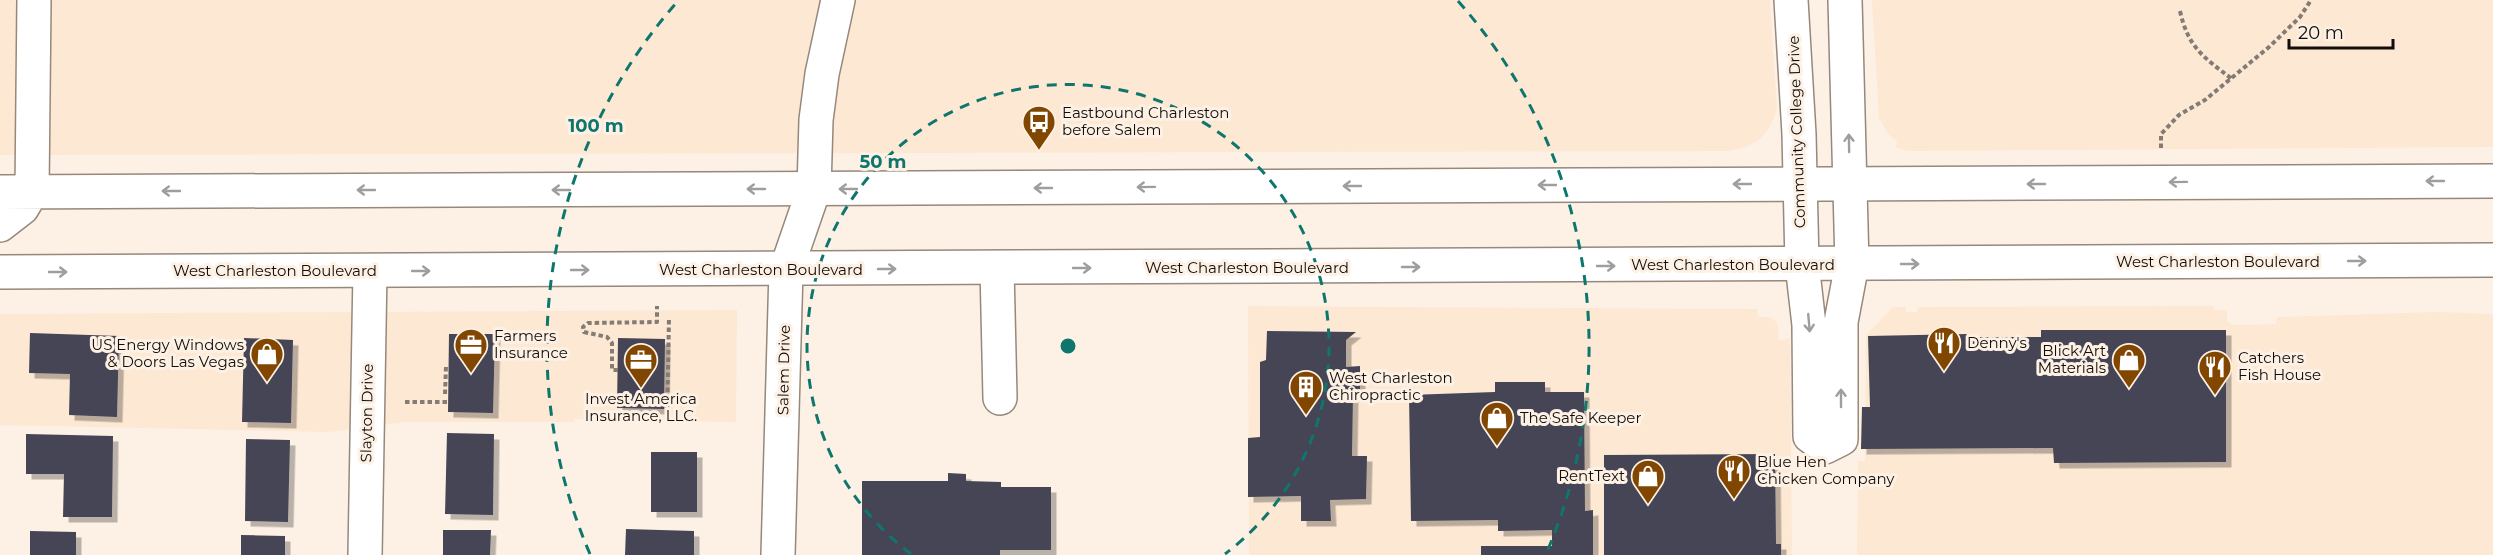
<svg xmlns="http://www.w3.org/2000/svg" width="2493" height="555" viewBox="0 0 2493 555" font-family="Montserrat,sans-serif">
<defs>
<filter id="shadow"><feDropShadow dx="5.5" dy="5.5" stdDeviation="0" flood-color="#0004"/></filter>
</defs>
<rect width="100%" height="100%" fill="#fdf1e5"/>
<path fill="#fce8d3" d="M0,0h1770l7,110 -7,17 -11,13 -13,7 -17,4 -1729,4z
M1872,0h621v147l-587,4 -10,-4 1,-6 -9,-7 -9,-16z
M1248,306l509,3 1,8h11l6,3 3,6 1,15 11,-3 2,217h-543z
M2214,306v4h13v12l6,3 43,-1 1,-7 160,-5 56,2v241h-636l1,-94h7l1,-126 27,-28h13v5h11l1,-5z
M737,310l-1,112 -162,-3v3h-168l-77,10 -329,-7v-111z"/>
<path fill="#454554" filter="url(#shadow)" d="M2041,330h185v132l-172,1 -1,-15 -192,1 1,-42h8l-2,-71 99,-2v3h74z
M1267,331l89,1 -10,8v27l14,-1v28h-7l-1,62h15l-1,43 -36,1 1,21h-30v-25l-53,1v-59l12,-1v-75l6,-2z
M30,333l89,3 -2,81 -48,-2 1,-41 -41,-1z
M449,334h46l-2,79 -45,-1z
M244,338l49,2 -2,83 -49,-1z
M618,338l47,1 -1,70 -47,-1z
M1495,382h50v10h39l1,119 8,-1v45h-112v-9h71v-16l-54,1v-11l-87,1 -2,-126 86,-3z
M447,433l47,1 -1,81 -48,-1z
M26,434l87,2 -1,81h-49l1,-43h-38z
M246,439l44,1 -2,82 -43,-1z
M651,452h46v60h-46z
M1775,454l1,90h5v11h-177v-100z
M948,473l18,1v7l35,1v5h50v63h-51v5h-138v-74h86z
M626,529l68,2v24h-69z
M443,530h48l-1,25h-47z
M30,531l46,1v23h-46z
M241,535l44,1v19h-44z"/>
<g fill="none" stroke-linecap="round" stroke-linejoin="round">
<g stroke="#96887b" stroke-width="36">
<path id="minor" d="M1791,0l8,134 3,130 7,61 1,111 15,11 16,-8v-117l11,-58 -7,-264
M32,191l2,-191
M997,268l3,130
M365,555l5,-284
M778,555l8,-285 28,-81 2,-69 6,-46 16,-74"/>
</g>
<g stroke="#96887b" stroke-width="36">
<path id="major" d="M0,192l2493,-11
M0,225l22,-17 10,-17
M0,272l2493,-12"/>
</g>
<path stroke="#847c74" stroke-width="4" stroke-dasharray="4.5 3" stroke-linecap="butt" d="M2180,11c8,36 23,46 52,68
M2161,148v-14l18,-19 26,-15 64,-53 31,-30 11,-17
M618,370h-6v-27l-5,-6 -23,-5 -1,-5 5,-4 69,-1v-16
M445,394l1,-28
M405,402h43
M667,422l2,-104"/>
<use href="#minor" stroke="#fff" stroke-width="33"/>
<use href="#major" stroke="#fff" stroke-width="33"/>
</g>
<defs><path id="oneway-shaft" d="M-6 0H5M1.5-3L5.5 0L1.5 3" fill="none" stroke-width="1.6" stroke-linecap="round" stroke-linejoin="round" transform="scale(1.5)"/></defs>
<g stroke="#a09e9c">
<use href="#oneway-shaft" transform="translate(1849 143) rotate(-91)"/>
<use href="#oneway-shaft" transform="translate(2435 181) rotate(180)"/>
<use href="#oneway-shaft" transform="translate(2178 182) rotate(179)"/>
<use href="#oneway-shaft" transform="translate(1742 184) rotate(180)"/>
<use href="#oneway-shaft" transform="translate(2036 184) rotate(180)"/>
<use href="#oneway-shaft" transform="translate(1547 185) rotate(180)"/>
<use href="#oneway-shaft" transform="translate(1352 186) rotate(180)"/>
<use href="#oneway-shaft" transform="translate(1146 187) rotate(179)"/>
<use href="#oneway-shaft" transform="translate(1043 188) rotate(180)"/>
<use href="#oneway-shaft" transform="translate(756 189) rotate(180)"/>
<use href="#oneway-shaft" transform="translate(848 189) rotate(180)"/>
<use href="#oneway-shaft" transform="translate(366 190) rotate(180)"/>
<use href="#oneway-shaft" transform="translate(561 190) rotate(180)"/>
<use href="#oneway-shaft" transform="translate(171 191) rotate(180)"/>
<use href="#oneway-shaft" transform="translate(2357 261)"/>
<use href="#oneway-shaft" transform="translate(1910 264)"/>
<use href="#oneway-shaft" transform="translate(1606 266)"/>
<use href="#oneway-shaft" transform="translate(1411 267)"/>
<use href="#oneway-shaft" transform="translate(1082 268)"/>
<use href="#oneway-shaft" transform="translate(887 269)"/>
<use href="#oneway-shaft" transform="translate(580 270)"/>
<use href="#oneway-shaft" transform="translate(421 271)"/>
<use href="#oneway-shaft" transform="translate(58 272)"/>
<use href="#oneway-shaft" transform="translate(1809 323) rotate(85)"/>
<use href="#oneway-shaft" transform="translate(1841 398) rotate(-90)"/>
</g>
<g fill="none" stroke="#0f766e" stroke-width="3" stroke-dasharray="10 8">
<path d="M911 554A261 261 0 1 1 1225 554"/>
<path d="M590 554A521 521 0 0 1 678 1M1458 1A521 521 0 0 1 1546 554"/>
</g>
<defs>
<g id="bus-pin" transform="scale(1.725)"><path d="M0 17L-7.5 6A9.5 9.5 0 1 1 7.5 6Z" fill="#814600" stroke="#fdf1e5"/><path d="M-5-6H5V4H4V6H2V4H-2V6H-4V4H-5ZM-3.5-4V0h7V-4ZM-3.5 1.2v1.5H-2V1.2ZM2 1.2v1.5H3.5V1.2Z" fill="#fff"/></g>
<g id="restaurant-pin" transform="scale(1.725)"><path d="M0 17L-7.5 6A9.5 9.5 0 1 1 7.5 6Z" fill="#814600" stroke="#fdf1e5"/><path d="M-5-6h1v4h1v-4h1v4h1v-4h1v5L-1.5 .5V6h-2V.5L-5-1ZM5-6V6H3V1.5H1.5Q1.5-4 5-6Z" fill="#fff"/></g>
<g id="office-pin" transform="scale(1.725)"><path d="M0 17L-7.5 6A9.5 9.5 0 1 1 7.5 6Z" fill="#814600" stroke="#fdf1e5"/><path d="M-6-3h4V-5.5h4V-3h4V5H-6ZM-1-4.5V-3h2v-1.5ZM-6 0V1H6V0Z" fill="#fff"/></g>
<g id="shop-pin" transform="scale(1.725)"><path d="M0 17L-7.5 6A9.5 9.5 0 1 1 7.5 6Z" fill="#814600" stroke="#fdf1e5"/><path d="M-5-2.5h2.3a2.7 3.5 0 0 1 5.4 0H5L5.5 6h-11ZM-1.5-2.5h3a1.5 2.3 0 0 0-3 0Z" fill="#fff"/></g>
<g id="building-pin" transform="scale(1.725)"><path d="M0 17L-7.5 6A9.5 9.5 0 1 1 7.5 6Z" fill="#814600" stroke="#fdf1e5"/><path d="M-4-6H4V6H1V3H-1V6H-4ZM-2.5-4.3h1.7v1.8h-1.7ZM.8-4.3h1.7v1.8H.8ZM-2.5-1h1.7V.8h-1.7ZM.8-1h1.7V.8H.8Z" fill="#fff"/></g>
</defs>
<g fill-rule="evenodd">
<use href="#bus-pin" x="1039" y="122"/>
<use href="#restaurant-pin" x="1944" y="343"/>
<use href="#office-pin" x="471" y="345"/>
<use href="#shop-pin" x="267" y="354"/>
<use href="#office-pin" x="641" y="360"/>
<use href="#shop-pin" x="2129" y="360"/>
<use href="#restaurant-pin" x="2215" y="367"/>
<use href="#building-pin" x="1306" y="387"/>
<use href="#shop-pin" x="1497" y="418"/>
<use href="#restaurant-pin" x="1734" y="471"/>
<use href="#shop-pin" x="1648" y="476"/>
</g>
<g text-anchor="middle" stroke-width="6" stroke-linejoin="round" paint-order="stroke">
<g font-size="15" fill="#120d08" stroke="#fdf1e5" text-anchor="start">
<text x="1062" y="118">Eastbound Charleston<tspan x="1062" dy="17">before Salem</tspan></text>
<text x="494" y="341">Farmers<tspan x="494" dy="17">Insurance</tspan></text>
<text x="1967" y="348">Denny's</text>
<text x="244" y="350" text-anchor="end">US Energy Windows<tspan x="244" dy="17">&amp; Doors Las Vegas</tspan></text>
<text x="2106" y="356" text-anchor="end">Blick Art<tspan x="2106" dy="17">Materials</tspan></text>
<text x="2238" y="363">Catchers<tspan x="2238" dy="17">Fish House</tspan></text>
<text x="1329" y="383">West Charleston<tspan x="1329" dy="17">Chiropractic</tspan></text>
<text x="641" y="404" text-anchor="middle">Invest America<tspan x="641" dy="17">Insurance, LLC.</tspan></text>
<text x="1520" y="423">The Safe Keeper</text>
<text x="1757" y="467">Blue Hen<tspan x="1757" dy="17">Chicken Company</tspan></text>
<text x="1625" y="481" text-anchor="end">RentText</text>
</g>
<g font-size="15" fill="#120d08" stroke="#fdf1e5">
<text transform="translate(1797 132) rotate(-92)" y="5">Community College Drive</text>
<text x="2218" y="267">West Charleston Boulevard</text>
<text x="1733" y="270">West Charleston Boulevard</text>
<text x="1247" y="273">West Charleston Boulevard</text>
<text x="761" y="275">West Charleston Boulevard</text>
<text x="275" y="276">West Charleston Boulevard</text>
<text transform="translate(784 370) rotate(-89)" y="5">Salem Drive</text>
<text transform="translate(367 413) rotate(-89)" y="5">Slayton Drive</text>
</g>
</g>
<circle cx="1068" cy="346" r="9" fill="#0f766e" stroke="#fdf1e5" stroke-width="3"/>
<g font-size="18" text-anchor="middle" font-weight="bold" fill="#0f766e" stroke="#fdf1e5" stroke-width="6" stroke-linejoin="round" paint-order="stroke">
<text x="596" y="132">100 m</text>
<text x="883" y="168">50 m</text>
</g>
<path d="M2289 39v9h104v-9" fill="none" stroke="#120d08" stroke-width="3"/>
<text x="2298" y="39" font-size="18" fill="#120d08" stroke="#fdf1e5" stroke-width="4.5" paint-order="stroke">20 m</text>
</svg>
